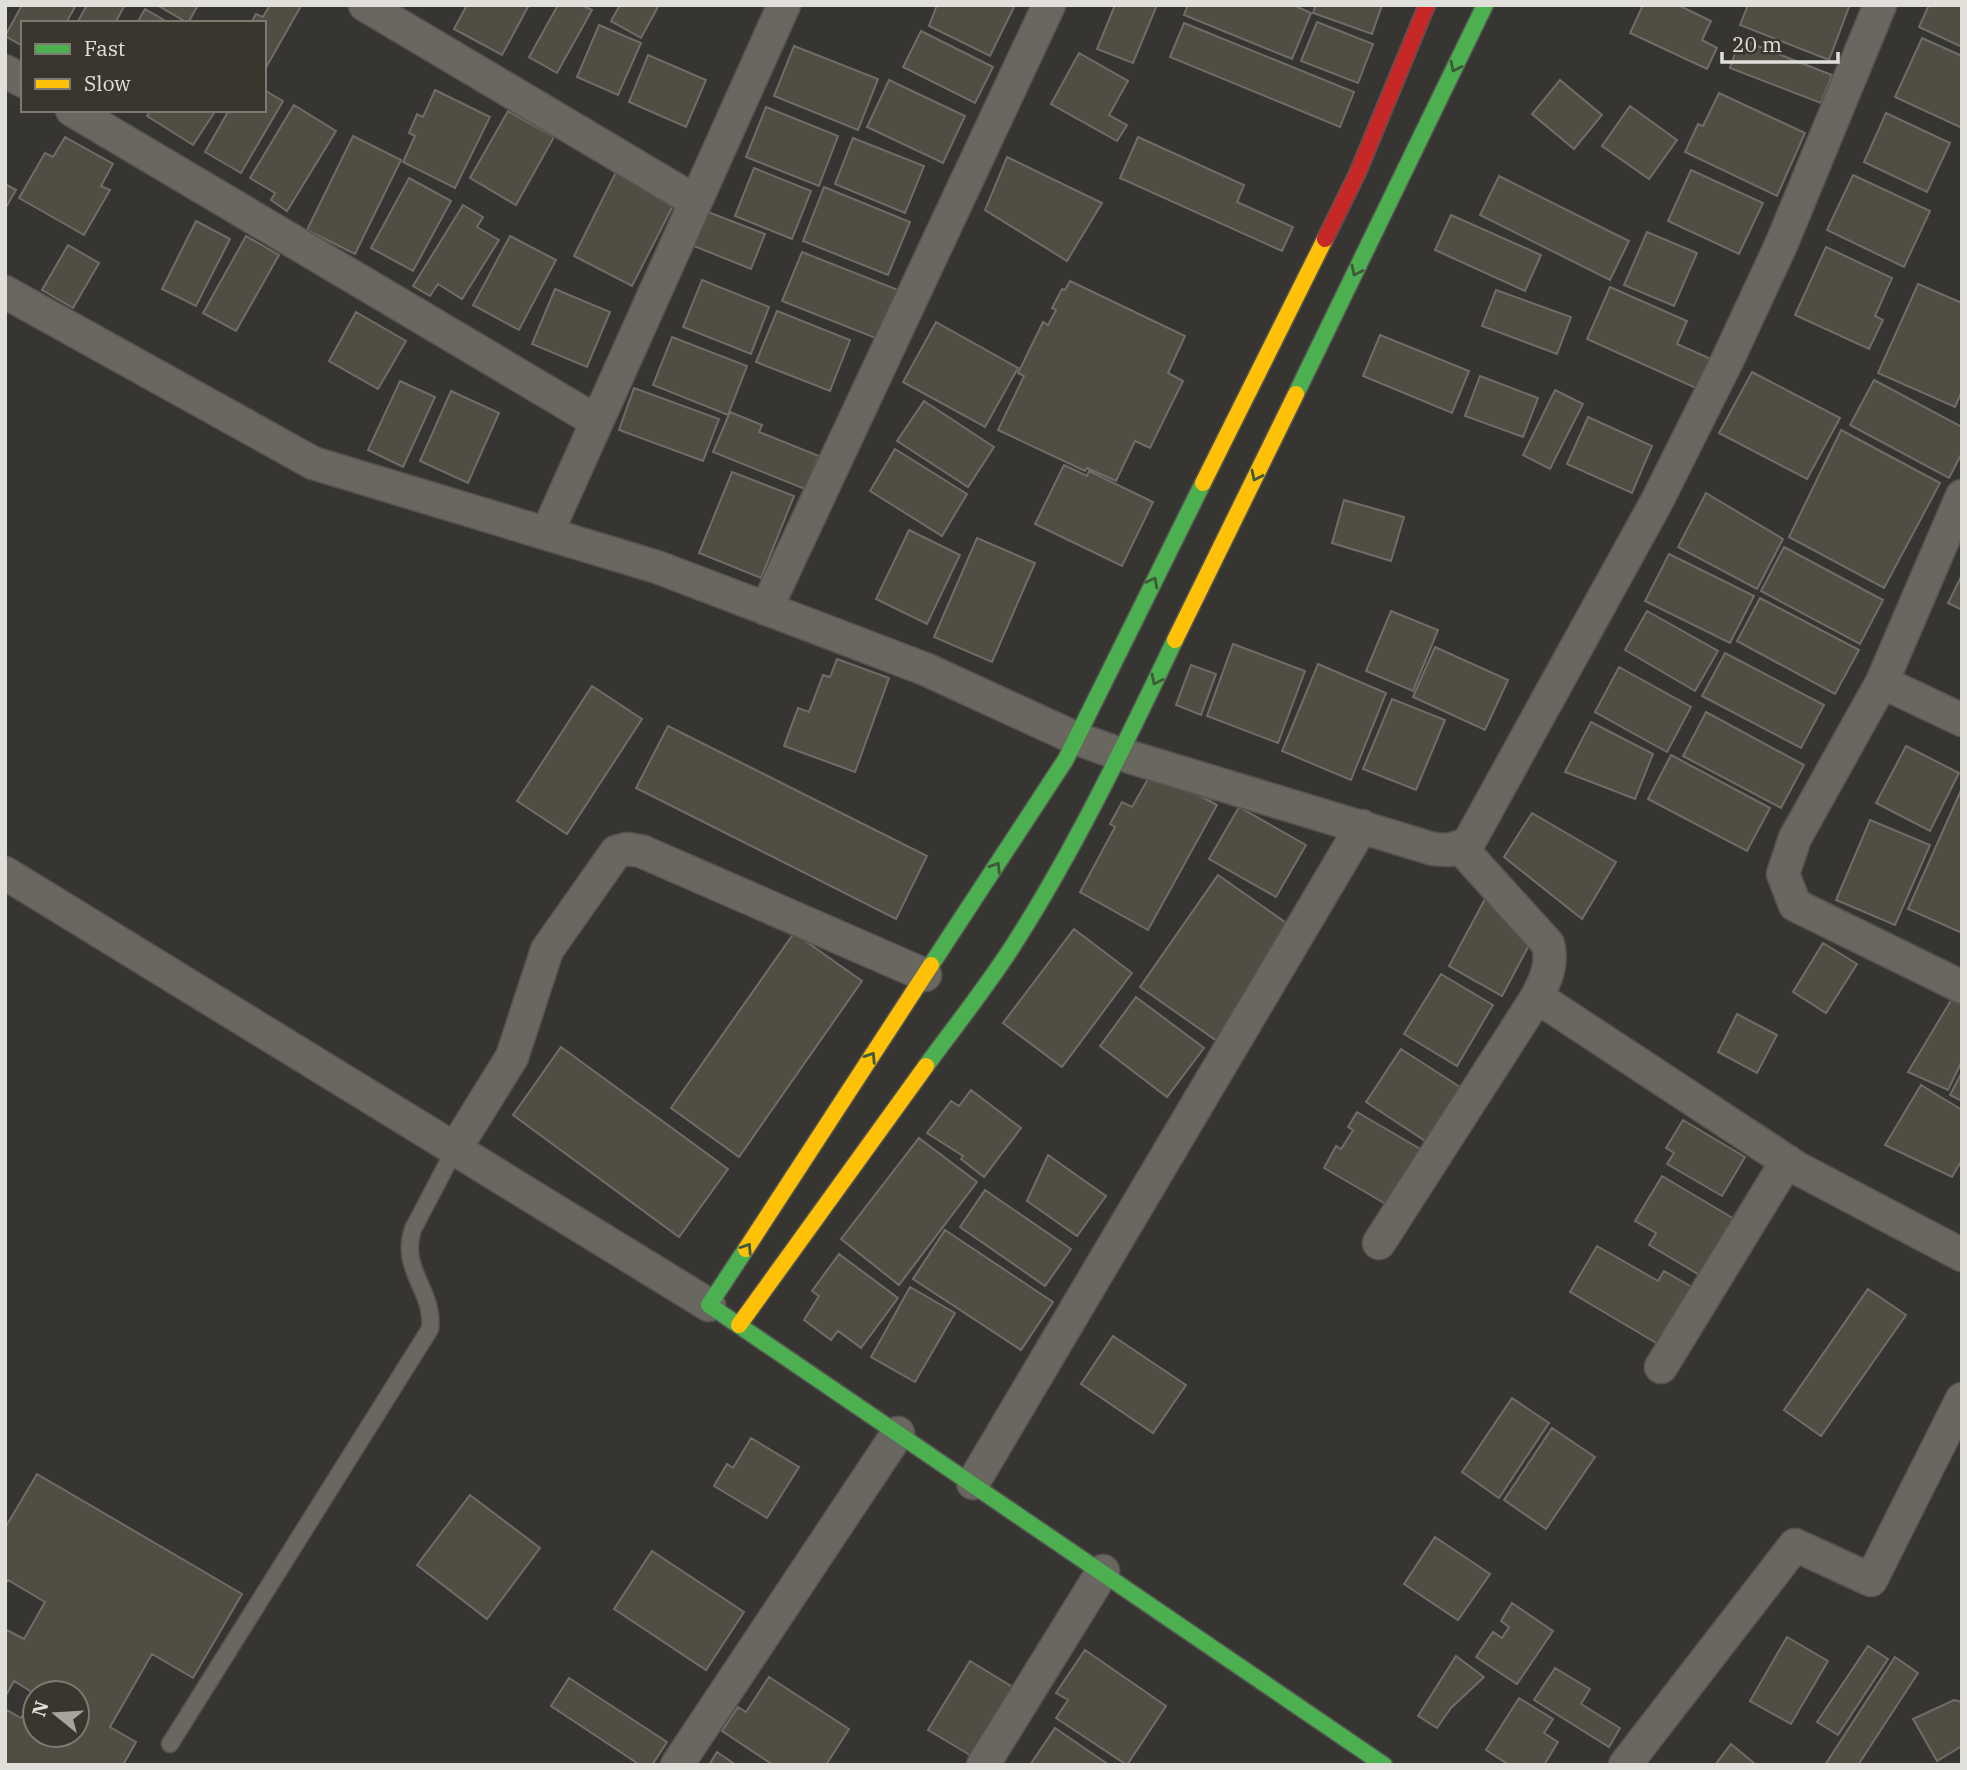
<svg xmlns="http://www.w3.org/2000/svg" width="1967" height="1770" viewBox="0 0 1967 1770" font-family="'IBM Plex Serif',serif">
<rect width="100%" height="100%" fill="#363531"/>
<path fill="#514d42" stroke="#6e6d69" stroke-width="2" d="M22,5h54l-10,18h-43v23l-18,-10z
M87,5h38l-10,18h-38z
M157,5h41l-10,18z
M270,5l31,1 -37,65v-48h-13l5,-9 7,3z
M467,5h62l-27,50 -48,-26z
M558,5h24l10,5 -35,63 -28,-16z
M620,5h39l-18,33 -30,-17z
M937,5h78l-25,51 -61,-30z
M1115,5h42l-24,58 -36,-14z
M1188,5h105l18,8 -19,46 -108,-44z
M1316,5h66l-10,29 -59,-21z
M1643,5h35l33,16 -9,19 15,8 -10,21 -77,-36z
M1748,5h97l4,2 -20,53 -89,-35z
M1929,5h33v42l-43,-20z
M145,9l24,14h-32z
M1317,22l56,22 -15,39 -57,-22z
M1184,23l170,69 -14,35 -170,-70z
M599,25l42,18 -23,52 -41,-18z
M921,31l72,36 -18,36 -72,-36z
M1922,38l40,18v72l-67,-31z
M1740,39l92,36 -11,28 -91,-35z
M794,46l84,33 -20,51 -84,-34z
M1079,53l49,28 -19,34 18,10 -10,16 -66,-37z
M648,55l58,25 -20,47 -57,-25z
M889,80l76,36 -22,47 -76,-36z
M1560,80l42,35 -28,34 -42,-35z
M264,90l19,11 -42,72 -36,-21 24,-42h35z
M435,90l55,27 -35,71 -52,-26 12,-26 -6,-3 8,-19 6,3z
M1719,93l86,40 -28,63 -92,-44 13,-28 5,2z
M294,105l42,26 -49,80 -16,-11 4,-7 -25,-15z
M1630,106l47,34 -28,39 -47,-33z
M766,107l72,29 -19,50 -73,-29z
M151,110h65l-23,35 -46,-29z
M508,111l46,26 -38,68 -46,-27z
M1886,113l64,30 -23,49 -63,-30z
M353,136l48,24 -46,94 -48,-24z
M65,137l48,27 -12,22 9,4 -26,45 -65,-37 26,-45 8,4z
M1138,137l106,48 -7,17 56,25 -11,24 -162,-73z
M853,138l71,28 -19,47 -70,-29z
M1007,157l95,46 -35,58 -82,-51z
M620,164l59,30 -47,92 -58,-30z
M754,168l57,23 -19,48 -57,-23z
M1691,170l72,33 -24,51 -71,-33z
M1853,175l77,36 -26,56 -77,-37z
M1499,176l130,65 -19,39 -130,-65z
M409,178l42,23 -38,70 -42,-23z
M5,184l11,6 -11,19z
M824,187l86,35 -22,53 -85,-34z
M463,205l20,12 -6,10 22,13 -37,59 -24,-15 -8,12 -17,-10z
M703,210l62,24 -14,35 -62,-25z
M1451,215l90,40 -16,36 -90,-41z
M196,221l34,18 -34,67 -34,-17z
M1647,232l50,21 -23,53 -50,-21z
M246,236l33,19 -43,76 -33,-18z
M510,236l46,24 -37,70 -46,-25z
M68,245l31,18 -26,45 -31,-18z
M1826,247l66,31 -17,38 8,4 -14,29 -74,-34z
M802,252l96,38 -20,49 -96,-38z
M702,280l67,27 -18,47 -68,-27z
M1070,281l115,55 -17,37 15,8 -33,67 -15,-7 -19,40 -29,-13 -2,3 -87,-41 26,-54 -6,-3 25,-51 5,3 8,-15 -4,-2 10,-19 3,1z
M1918,284l44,19v88l-7,16 -77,-34z
M1610,287l77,34 -10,23 34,15 -13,30 -111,-50z
M555,289l55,23 -23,55 -55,-23z
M1496,290l75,27 -14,37 -75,-28z
M777,311l73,29 -20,51 -74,-29z
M356,312l50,29 -28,48 -49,-28z
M936,322l82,46 -33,59 -82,-45z
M1380,335l89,36 -17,42 -89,-37z
M672,337l75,29 -19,49 -75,-30z
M1752,372l88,46 -33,61 -88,-46z
M1480,376l58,22 -15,39 -58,-21z
M1874,380l88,47v26l-13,25 -99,-53z
M400,381l35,16 -32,70 -35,-17z
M634,388l85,31 -16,42 -84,-31z
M1555,390l28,14 -33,65 -27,-14z
M451,391l48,22 -31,70 -48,-22z
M924,401l70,46 -26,40 -71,-46z
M730,412l32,13 -3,7 60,24 -14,33 -92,-37z
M1588,417l64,29 -20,47 -65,-29z
M1841,430l99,53 -56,105 -95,-51z
M895,449l72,45 -25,42 -72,-45z
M1064,465l23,11 2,-5 64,31 -31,64 -87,-42z
M732,472l62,24 -33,82 -62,-25z
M1706,493l77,46 -26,50 -79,-42z
M1344,500l60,17 -13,44 -59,-18z
M909,530l51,25 -33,69 -51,-25z
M977,538l58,25 -43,99 -58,-25z
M1784,547l99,53 -23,44 -99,-53z
M1669,554l85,42 -24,47 -85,-42z
M1962,575v35l-14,-7z
M1760,598l99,52 -24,44 -98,-53z
M1391,611l47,19 -25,61 -47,-20z
M1647,611l71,40 -23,40 -70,-41z
M1233,644l72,27 -27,72 -71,-27z
M1435,647l73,33 -23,50 -72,-33z
M1725,653l99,52 -23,43 -99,-52z
M837,659l52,19 -34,94 -71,-26 14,-38 11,4 14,-37 7,2z
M1318,664l68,29 -35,87 -69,-29z
M1191,665l25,9 -15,41 -25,-10z
M1619,667l72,40 -24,45 -72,-40z
M592,686l50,33 -75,115 -50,-33z
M1392,699l53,21 -29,70 -53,-21z
M1706,712l98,53 -23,43 -98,-52z
M1591,722l62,32 -18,45 -70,-27z
M668,726l259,130 -31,63 -260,-131z
M1906,746l53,27 -29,58 -54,-28z
M1671,755l99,53 -23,43 -99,-52z
M1153,770l64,35 -69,125 -68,-38 35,-65 -5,-3 12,-22 10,5z
M1962,788v145l-54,-24z
M1239,807l67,38 -30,52 -67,-38z
M1532,813l84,49 -34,57 -78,-62z
M1870,820l60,25 -35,80 -59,-25z
M1218,875l77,54 -78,112 -77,-54z
M1485,899l51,33 -34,64 -53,-30z
M1074,929l58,44 -70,94 -59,-44z
M794,933l68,48 -123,176 -68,-49z
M1823,943l34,21 -31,49 -33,-21z
M1441,974l52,31 -36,61 -53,-32z
M1959,987l3,3v71l-14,29 -40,-18z
M1136,997l68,51 -37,49 -67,-51z
M1737,1014l40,21 -20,38 -39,-21z
M561,1047l167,122 -49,68 -166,-122z
M1401,1049l70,45 -35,54 -70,-46z
M1962,1072v29l-12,-6z
M1921,1085l41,25v50l-10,17 -67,-32z
M971,1090l50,38 -37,49 -23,-18 2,-3 -36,-23 24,-32 8,5z
M1357,1112l72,42 -33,56 -72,-42 12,-22 5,3 12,-19 -5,-3z
M1683,1120l62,37 -23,39 -55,-32 7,-11 -8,-5z
M919,1138l58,44 -78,103 -58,-46z
M1048,1155l58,41 -29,40 -50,-35z
M1662,1176l74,44 -33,57 -54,-32 7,-12 -21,-12z
M985,1190l86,59 -26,37 -85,-59z
M945,1230l108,72 -32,48 -108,-71z
M1597,1246l61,35 6,-10 33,19 -34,57 -93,-55z
M839,1254l59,44 -37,50 -23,-17 -7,9 -27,-20 15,-24 -7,-5z
M910,1287l45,26 -40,69 -44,-25z
M1868,1289l38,26 -85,121 -37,-26z
M1113,1336l73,49 -33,48 -72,-49z
M1512,1398l37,25 -50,75 -37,-26z
M1552,1428l43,29 -49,72 -42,-29z
M751,1438l48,29 -32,51 -53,-32 13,-22 6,4z
M37,1474l205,120 -49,84 -41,-24 -42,73 26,15 -13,23h-118v-56l16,9 14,-23v40h42v-42l-42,1 -21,-13 -9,16v-68l19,10 21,-37 -37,-22 -3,5v-57z
M470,1495l70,53 -53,71 -70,-54z
M1435,1537l55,37 -32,46 -54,-36z
M652,1551l92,61 -38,58 -92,-61z
M1512,1603l41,28 -36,53 -41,-27 17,-25 9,6 7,-11 -8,-6z
M1787,1637l41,24 -37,63 -41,-23z
M1868,1646l20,13 -50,76 -21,-13z
M1085,1650l81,56 -39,59 -71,-47 12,-18 -12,-7z
M1456,1656l28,21 -33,31 -14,20 -19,-12z
M1895,1657l23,16 -60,92h-33z
M970,1661l51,31 -41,69 -52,-31z
M1555,1668l35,21 -9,15 39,24 -11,19 -75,-47z
M769,1677l80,52 -23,36h-53l-51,-34 16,-24 8,5z
M569,1678l98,64 -15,23h-12l-89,-59z
M1519,1698l34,21 -9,14 14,9 -14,23h-35l-23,-15z
M1954,1700l8,2v44l-25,15 -24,-42z
M1055,1728l54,37h-79z
M1731,1744l23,19 -2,2h-37z
M717,1752l19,13h-27z"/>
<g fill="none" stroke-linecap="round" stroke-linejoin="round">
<g stroke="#545350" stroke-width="19">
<path id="lane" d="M170,1744l260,-415c5,-38 -31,-59 -17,-100l42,-80"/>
</g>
<g stroke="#545350" stroke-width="35">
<path id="street" d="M365,5l330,196
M5,71l18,10
M72,110l524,311
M5,292l308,171 344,104 268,102 150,69 45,16 313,95 16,1 19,-6 189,-343 70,-140 54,-116 99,-240
M1962,496l-80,186 80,38
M547,533l237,-528
M766,609l283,-604
M1882,682l-87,156 -12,36 12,31 167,82
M5,873l704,432
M1537,997l260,171 165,87
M455,1149l57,-92 35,-107 69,-98 11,-3 14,2 284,124
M1379,1243l158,-246c9,-18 16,-33 11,-53l-88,-97
M1661,1367l126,-206
M973,1483l389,-657
M677,1765l221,-332
M983,1765l120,-194
M1625,1765l170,-220 76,35 91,-181"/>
</g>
<g stroke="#545350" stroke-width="19">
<path id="fast" d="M1296,394l189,-389
M931,965l135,-206 137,-276
M926,1066c30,-41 63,-82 90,-125 61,-96 110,-199 159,-301
M746,1249l-37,56 675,460"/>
</g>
<g stroke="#545350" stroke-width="19">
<path id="slow" d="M1203,483l122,-244
M1175,640l121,-246
M746,1249l185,-284
M739,1325l187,-259"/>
</g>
<g stroke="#545350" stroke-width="19">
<path id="jam" d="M1325,239l33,-67 69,-167"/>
</g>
<use href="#lane" stroke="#6a6761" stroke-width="16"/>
<use href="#street" stroke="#6a6761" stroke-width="32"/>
<use href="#fast" stroke="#4caf50" stroke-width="16"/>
<use href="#slow" stroke="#ffc107" stroke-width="16"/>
<use href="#jam" stroke="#c62828" stroke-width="16"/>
</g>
<defs><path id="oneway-chevron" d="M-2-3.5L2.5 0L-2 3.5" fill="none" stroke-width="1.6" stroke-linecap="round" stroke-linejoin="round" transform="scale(1.75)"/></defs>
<g stroke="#3f5a38">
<use href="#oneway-chevron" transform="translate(1455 67) rotate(116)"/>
<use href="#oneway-chevron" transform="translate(1356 271) rotate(116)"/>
<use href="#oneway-chevron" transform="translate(1256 476) rotate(116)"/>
<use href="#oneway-chevron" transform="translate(1153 582) rotate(-63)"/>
<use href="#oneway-chevron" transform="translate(1156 680) rotate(116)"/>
<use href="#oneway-chevron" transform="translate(996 867) rotate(-57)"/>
<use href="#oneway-chevron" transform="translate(871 1057) rotate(-57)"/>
<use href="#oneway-chevron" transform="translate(747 1248) rotate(-57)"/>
</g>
<rect width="1967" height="1770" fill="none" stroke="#e1dfda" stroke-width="14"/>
<rect x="21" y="21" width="245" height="91" fill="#39362e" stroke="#7c7a73" stroke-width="2"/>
<rect x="35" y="44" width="35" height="10" fill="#4caf50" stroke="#7c7a73" stroke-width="2"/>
<text x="84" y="56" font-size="21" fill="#e1dfda">Fast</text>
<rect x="35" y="79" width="35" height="10" fill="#ffc107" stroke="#7c7a73" stroke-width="2"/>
<text x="84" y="91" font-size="21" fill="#e1dfda">Slow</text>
<g transform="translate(56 1714) rotate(288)"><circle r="33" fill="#39362e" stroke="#7c7a73" stroke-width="2"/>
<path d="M0-5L12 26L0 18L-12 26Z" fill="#a5a49f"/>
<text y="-10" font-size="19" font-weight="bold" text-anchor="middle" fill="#e1dfda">N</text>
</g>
<path d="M1722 52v10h116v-10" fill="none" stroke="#e1dfda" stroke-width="3.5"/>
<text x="1732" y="52" font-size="21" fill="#e1dfda" stroke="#39362e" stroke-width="5" paint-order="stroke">20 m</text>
</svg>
